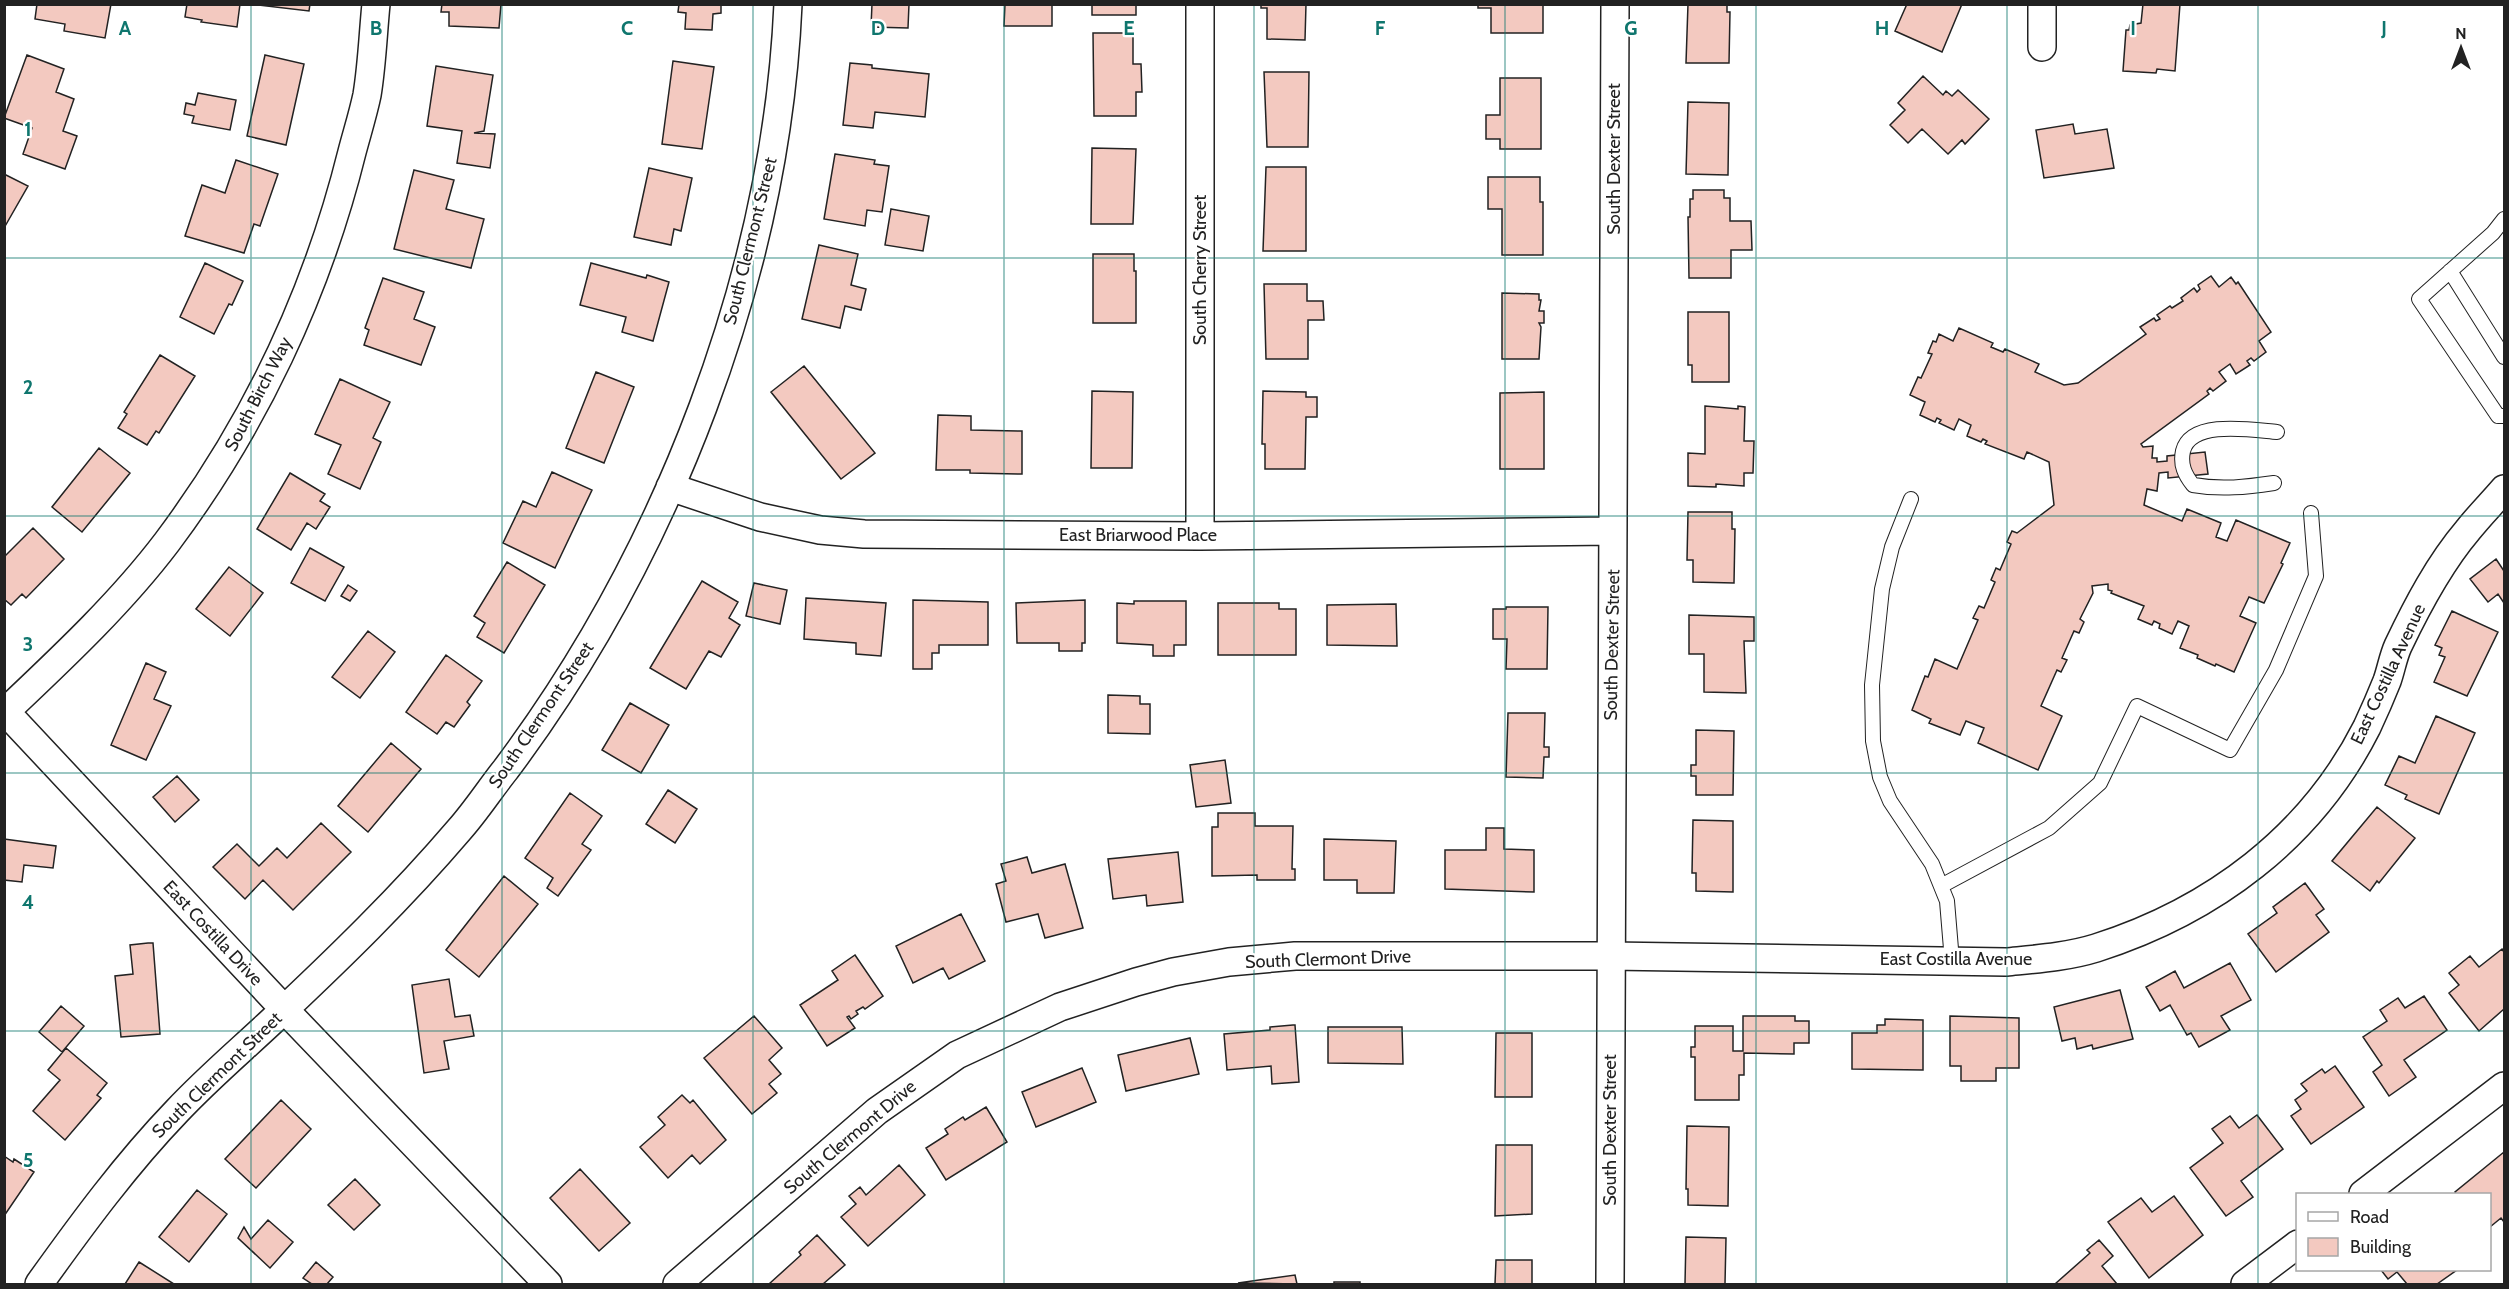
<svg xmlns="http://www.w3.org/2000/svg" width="2509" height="1289" viewBox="0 0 2509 1289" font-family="Cabin,sans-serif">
<rect width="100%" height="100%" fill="#fff"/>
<path fill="#f3c9c0" stroke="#222" stroke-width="1.5" d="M37,4h74l-6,34 -41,-7 1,-7 -30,-5z
M187,4h53l-3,23 -36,-5 1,-2 -17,-3z
M250,4h60l-1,7z
M442,4h59l-2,24 -50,-2v-14h-8z
M679,4h42v9l-8,1 -1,16 -27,-1 1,-16 -8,-1z
M872,4h37l-1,24 -37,-1z
M1005,4h47v22h-48z
M1092,4h44v11h-44z
M1261,4h45l-1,36 -38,-1v-31h-6z
M1478,4h65v29h-52v-25h-13z
M1688,4h39v8h3l-1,51h-43z
M1907,4h55l-20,48 -47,-21z
M2143,4h37l-5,67 -18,-2 -1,4 -33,-2 3,-41h3l1,-5 11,-2z
M1093,33h40v31h8l1,28h-6v24h-42z
M27,55l37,14 -8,23 18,7 -11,32 14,5 -12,33 -42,-15 9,-26 -28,-10z
M265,55l39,9 -18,81 -39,-9z
M673,61l41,6 -12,82 -40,-5z
M850,63l22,2v3l57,6 -4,43 -50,-5 -2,16 -30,-3z
M436,66l57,9 -9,56 -10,2 21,1 -5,34 -33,-5 5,-32 -35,-5z
M1264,72h45l-1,75h-41z
M1923,76l20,19 3,-4 6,5 6,-6 31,29 -24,25 -3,-4 -14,14 -26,-25 -14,14 -18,-18 15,-15 -7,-7z
M1500,78h41v71h-41v-10h-14v-24h14z
M198,93l38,7 -6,30 -38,-7 2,-7 -10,-2 2,-11 9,2z
M1688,102l41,1 -1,72 -42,-1z
M2073,124l2,10 32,-5 7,39 -70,10 -8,-48z
M1092,148l44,1 -3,75h-42z
M835,154l40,6 -1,4 15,2 -7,46 -15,-2 -2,16 -41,-7z
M236,160l42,14 -18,52 -6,-2 -10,29 -59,-17 17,-51 23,8z
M1266,167h40v84h-43z
M649,168l43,10 -11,53 -7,-2 -3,16 -37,-8z
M414,170l40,10 -8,29 38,10 -13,49 -77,-19z
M4,174l24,12 -24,42z
M1488,177h52v25h3v53h-41v-46h-14z
M1693,190h31v8h6v23h21l1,29h-21v28h-42l-1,-61h2v-18h3z
M891,209l38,7 -6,35 -38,-6z
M819,245l39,9 -7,31 15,4 -5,21 -16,-4 -5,22 -38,-9z
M1093,254h41v17h2v52h-43z
M205,263l38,18 -11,24 -3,-1 -15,30 -34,-17z
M591,263l55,15 1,-3 22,7 -16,59 -31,-9 4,-15 -46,-12z
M2211,276l8,11 12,-10 5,7 2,-2 33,50 -12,9 7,11 -12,9 -3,-3 -4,3 3,4 -14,9 -6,-10 -11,8 7,9 -13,10 -3,-3 -3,3 2,3 -68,50 2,3 10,-1 -1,12h5v4l10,-1v-5l38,-4 3,22 -40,4v-6l-9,1 -2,18 -10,-2 -3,16 38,16 5,-12 34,14 -5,14 11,4 9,-21 54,23 -9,20 2,1 -19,39 -15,-6 -9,19 16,7 -22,49 -18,-8 -1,2 -18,-8 1,-3 -18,-7 9,-22 -11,-5 -6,13 -13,-6 1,-4 -6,-3 -2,4 -14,-6 6,-13 -33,-13 1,-2 -4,-1v-6l-16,2 1,7 -13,26 4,3 -5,11 -5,-2 -12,27 5,2 -6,12 -4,-2 -16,36 21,10 -24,54 -60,-27 6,-15 -18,-7 -6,14 -31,-12 2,-4 -19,-9 13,-34 3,1 7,-18 22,10 21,-49 -5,-2 6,-12 5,2 11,-26 -4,-2 5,-12 4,2 11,-26 -4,-2 5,-11 5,2 37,-28 -5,-43 -22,-10 -3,7 -39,-15 2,-3 -4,-2 -2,3 -14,-6 4,-11 -12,-6 -5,11 -15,-7 2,-3 -4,-2 -2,4 -15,-7 5,-13 -15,-7 8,-18 3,1 11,-24 -4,-1 5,-12 3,1 3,-8 14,7 6,-13 34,15 -2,4 12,5 2,-3 34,15 -4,8 29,13 14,-2 68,-49 -6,-7 14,-9 2,3 4,-2 -3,-4 13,-9 2,2 11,-7 -2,-3 13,-10 3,4 3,-3 -2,-4z
M383,278l41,14 -10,27 21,8 -14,38 -57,-20 5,-15 -4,-2z
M1264,284h43v17h16l1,19h-16v39h-42z
M1502,293l37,1v6h2l-2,11h5v12h-5l2,4 -2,32h-37z
M1688,312h41v70h-37v-17h-4z
M160,355l35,21 -36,57 -3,-2 -9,14 -29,-17 9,-14 -3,-2z
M804,366l71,87 -34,26 -70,-87z
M596,372l38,15 -30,76 -38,-15z
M340,379l50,23 -17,36 8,4 -21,47 -32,-15 13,-29 -26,-11z
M1092,391l41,1 -1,76h-41z
M1263,391l43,1v5h11v20h-11l-1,52h-40v-25h-3z
M1544,392v77h-44v-76z
M1705,406l33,3v-3l7,1 -1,34h10l-1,32h-9v13l-28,-2v3l-28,-1v-33l17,1z
M938,415l33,1v14l51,1v43l-52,-1v-3h-34z
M99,448l31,25 -48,59 -30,-25z
M552,472l40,18 -37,78 -52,-25 20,-42 13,6z
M290,473l35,21 -5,7 10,6 -14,22 -9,-6 -16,27 -34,-21z
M1688,512h44v17h3l-1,54 -41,-1v-22h-6z
M33,528l31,31 -38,39 -4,-4 -11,11 -7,-6v-42z
M310,548l34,19 -19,34 -34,-18z
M2496,559l8,12v32l-6,-9 -10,8 -18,-23z
M507,562l38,23 -41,68 -27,-16 8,-14 -11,-7z
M229,567l34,26 -33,43 -34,-27z
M702,581l36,21 -9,16 11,7 -19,32 -12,-6 -23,38 -36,-21z
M754,583l33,7 -7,34 -34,-8z
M348,585l9,6 -7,10 -9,-5z
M806,598l80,5 -5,53 -25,-2v-11l-52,-4z
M913,600l75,2v43h-49v8h-7v16h-19z
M1085,600v43h-3v8h-23v-8h-42l-1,-40z
M1134,601h52v44h-12v11h-21v-11l-36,-2v-40l17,1z
M1218,603h61v6h17v46h-78z
M1396,604l1,42 -70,-1v-40z
M1506,607h42l-1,62h-41l1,-30h-14v-30h13z
M2452,611l46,21 -31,64 -33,-14 11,-25 -6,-2 3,-7 -7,-3z
M1689,615l65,2v24h-10l2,52 -42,-1v-38h-15z
M368,631l27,21 -35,46 -28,-21z
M446,655l36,26 -15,21 3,3 -16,22 -8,-5 -9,12 -31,-22z
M146,663l20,9 -12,27 17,7 -25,54 -35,-15z
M1108,695l32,1v8h10v30l-42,-1z
M630,703l39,22 -28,48 -39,-23z
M1508,713h37l-1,34h5v10h-5l-1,21 -37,-1z
M2436,716l39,17 -36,81 -34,-15 2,-4 -22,-10 14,-29 16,7z
M1696,730l38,1 -1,64h-37v-19h-5v-11h5z
M391,743l30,26 -53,63 -30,-26z
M1225,760l6,43 -35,4 -6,-42z
M177,776l22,24 -24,22 -22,-25z
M668,790l29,19 -22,34 -29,-19z
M570,793l32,23 -20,28 9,6 -33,46 -11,-8 6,-10 -28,-20z
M2377,807l38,31 -36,45 -2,-2 -7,10 -38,-30z
M1218,813h37v13h38l-1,43h3v11h-38v-5l-45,1v-49h6z
M1693,820l40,1v71l-37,-1v-18h-4z
M321,823l30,29 -58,58 -30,-30 -18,19 -32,-32 24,-23 22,22 18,-18 10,10z
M1486,828h18v21l30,1v42l-89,-3v-39h41z
M4,839l52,7 -3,22 -29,-3 -2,17 -18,-2z
M1324,839l72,2 -2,52h-37v-13h-33z
M1178,852l5,50 -36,4 -1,-11 -33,4 -5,-40z
M1027,857l5,16 33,-9 18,64 -38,10 -7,-24 -32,8 -10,-38 10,-3 -5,-17z
M504,876l34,28 -59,73 -33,-27z
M2305,883l19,26 -8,6 13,17 -53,40 -28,-38 29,-21 -4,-6z
M961,914l24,47 -36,18 -6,-11 -30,15 -17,-37z
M148,943h5l7,91 -39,3 -6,-61 18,-2 -3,-29z
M2502,949l2,3v57l-25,22 -30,-38 10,-8 -10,-12 21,-17 9,11z
M855,955l28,41 -18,13 -2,-2 -7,4 2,3 -7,5 -2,-3 -2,1 8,11 -28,18 -27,-41 38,-25 -6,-9z
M2230,963l21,37 -30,16 9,14 -31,17 -8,-14 -4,2 -17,-30 -10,6 -14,-24 29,-16 9,17z
M449,979l6,38 15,-2 4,21 -30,5 5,28 -25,4 -12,-88z
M2120,990l13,49 -40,10 -1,-4 -15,4 -2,-11 -13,3 -8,-34z
M2424,996l23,34 -43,30 12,17 -27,19 -16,-24 9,-7 -19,-28 24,-16 -7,-11 18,-12 7,10z
M61,1006l23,20 -22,26 -23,-20z
M754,1016l28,32 -13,12 12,14 -12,10 8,9 -25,21 -48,-56z
M1743,1016h52v5h14v22h-15v11l-50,-1v22h-5v25h-44v-43h-4v-10h4v-21h38v25h10z
M1950,1016l69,2v50h-23v13h-35v-15h-11z
M1885,1019l38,1v50l-71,-1v-36h25v-8h8z
M1293,1025h2l4,57 -27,2 -1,-18 -44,4 -3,-36 46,-4v-3z
M1328,1027h74l1,37 -75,-1z
M1496,1033h36v64h-37z
M1190,1038l9,36 -73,17 -8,-36z
M66,1048l41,35 -10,12 4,3 -36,42 -32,-29 27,-31 -12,-10z
M2335,1066l29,41 -53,37 -20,-28 10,-7 -6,-9 12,-9 -6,-7 21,-15 3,4z
M1082,1068l14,34 -60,25 -14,-35z
M682,1095l8,8 3,-3 33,40 -26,24 -8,-9 -24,23 -28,-31 25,-22 -7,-8z
M281,1100l30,29 -55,59 -31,-29z
M986,1107l21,35 -61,38 -20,-32 22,-14 -3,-5 18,-12 2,3z
M2257,1115l26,34 -42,32 12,16 -27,19 -36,-48 33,-25 -11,-14 18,-13 9,12z
M1687,1126l42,1 -1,79 -40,-1v-16h-2z
M1496,1145h36v69l-37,2z
M2504,1152v70l-3,-4 -11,9v-33h-34l-1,-2z
M4,1156l9,6 1,-3 20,13 -30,44z
M899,1165l26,30 -57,51 -27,-29 15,-13 -7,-8 11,-9 6,8z
M580,1169l50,54 -31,28 -49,-53z
M355,1179l25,26 -26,25 -26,-25z
M197,1190l30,24 -38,48 -30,-25z
M2174,1196l29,39 -54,43 -41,-56 33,-24 11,14z
M268,1220l25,22 -23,26 -32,-30 6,-11 7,12z
M817,1235l28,30 -22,19h-54l32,-29 -2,-3z
M1686,1237l40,1 -1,46h-40z
M2099,1240l14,16 -11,10 15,18h-62l35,-31 -3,-3z
M1496,1260h36v24h-37z
M139,1262l35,22h-49z
M316,1262l17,15 -6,7h-15l-9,-6z
M2381,1270h76l-20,14h-30l-10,-12 -9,7z
M1295,1275l2,9 -59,-1 28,-4z
M1334,1282h26v2h-26z"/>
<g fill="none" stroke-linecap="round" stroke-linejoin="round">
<g stroke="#222" stroke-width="16">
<path id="service" d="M2504,219l-11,14 -74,66 79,117h6
M2450,271l54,86
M2274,483c-27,4 -53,7 -81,2 -8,-10 -13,-20 -10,-34 8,-32 70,-21 94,-19
M1911,499l-19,48 -10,42 -10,96 1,56 7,36 10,24 42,63 15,37 5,60
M1941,886l108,-58 51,-45 37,-77 93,44 46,-80 40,-94 -5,-63"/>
</g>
<g stroke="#222" stroke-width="30">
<path id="minor" d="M1200,4v532
M2042,47v-43
M670,487l90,30 60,13 44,4 336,2 413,-5
M4,710l280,299 264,275
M4,713c57,-54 116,-109 163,-171 87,-116 150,-249 185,-390 5,-19 11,-38 15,-57 5,-30 6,-61 9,-91
M2363,1194l141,-108
M39,1284c43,-60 87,-120 138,-173 30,-32 63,-60 95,-90 65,-61 129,-123 187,-191 17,-19 31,-41 47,-61 161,-215 270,-495 282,-765
M677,1284l200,-173 80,-56 103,-48 76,-25 37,-10 56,-10 66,-6h315l396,6c30,-3 61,-5 90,-14 116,-37 215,-110 271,-221 7,-15 14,-31 20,-46 4,-11 6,-24 11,-35 19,-40 41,-82 70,-116 11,-14 24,-27 36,-41
M1610,1284l5,-1280
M2245,1284l53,-40"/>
</g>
<use href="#service" stroke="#fff" stroke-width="14"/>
<use href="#minor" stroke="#fff" stroke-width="27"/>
</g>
<path fill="none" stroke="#0f766e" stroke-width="1.5" stroke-opacity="0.55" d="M251,4v1280M502,4v1280M753,4v1280M1004,4v1280M1254,4v1280M1505,4v1280M1756,4v1280M2007,4v1280M2258,4v1280M4,258h2500M4,516h2500M4,773h2500M4,1031h2500"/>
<g text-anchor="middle" stroke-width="4.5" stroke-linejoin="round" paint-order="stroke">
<g font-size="18" fill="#222" stroke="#fff">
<text transform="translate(1614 159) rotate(-90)" y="6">South Dexter Street</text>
<text transform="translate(750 241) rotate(-76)" y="6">South Clermont Street</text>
<text transform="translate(1200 270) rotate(-90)" y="6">South Cherry Street</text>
<text transform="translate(258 394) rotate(-63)" y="6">South Birch Way</text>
<text x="1138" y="541">East Briarwood Place</text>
<text transform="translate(1612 645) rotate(-89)" y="6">South Dexter Street</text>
<text transform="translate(2388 674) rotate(-65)" y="6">East Costilla Avenue</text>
<text transform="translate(541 715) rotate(-56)" y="6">South Clermont Street</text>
<text transform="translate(213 933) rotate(47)" y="6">East Costilla Drive</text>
<text transform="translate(1328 959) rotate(-2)" y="6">South Clermont Drive</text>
<text x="1956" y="965">East Costilla Avenue</text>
<text transform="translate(217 1075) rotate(-44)" y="6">South Clermont Street</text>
<text transform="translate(1610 1130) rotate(-90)" y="6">South Dexter Street</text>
<text transform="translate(850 1137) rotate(-40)" y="6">South Clermont Drive</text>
</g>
</g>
<g font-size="20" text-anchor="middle" font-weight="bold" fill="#0f766e" stroke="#fff" stroke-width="4.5" stroke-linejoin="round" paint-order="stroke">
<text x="125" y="35">A</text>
<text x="376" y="35">B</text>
<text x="627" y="35">C</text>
<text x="878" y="35">D</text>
<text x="1129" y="35">E</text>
<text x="1380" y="35">F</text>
<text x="1631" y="35">G</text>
<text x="1882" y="35">H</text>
<text x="2133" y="35">I</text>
<text x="2384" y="35">J</text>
<text x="28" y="136">1</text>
<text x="28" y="394">2</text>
<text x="28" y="651">3</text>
<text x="28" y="909">4</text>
<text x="28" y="1167">5</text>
</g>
<rect width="2509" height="1289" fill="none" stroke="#222222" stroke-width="12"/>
<rect x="2296" y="1193" width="195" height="78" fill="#ffffff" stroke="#a7a7a7" stroke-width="1.5"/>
<rect x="2308" y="1212" width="30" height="9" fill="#ffffff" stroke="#a7a7a7" stroke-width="1.5"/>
<text x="2350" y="1223" font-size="18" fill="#222222">Road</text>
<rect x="2308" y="1238" width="30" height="18" fill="#f3c9c0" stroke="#a7a7a7" stroke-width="1.5"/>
<text x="2350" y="1253" font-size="18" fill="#222222">Building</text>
<g transform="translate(2461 48)" stroke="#ffffff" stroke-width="4.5" paint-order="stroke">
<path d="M0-4.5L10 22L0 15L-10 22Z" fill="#222222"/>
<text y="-9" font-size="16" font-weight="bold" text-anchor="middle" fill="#222222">N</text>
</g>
</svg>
